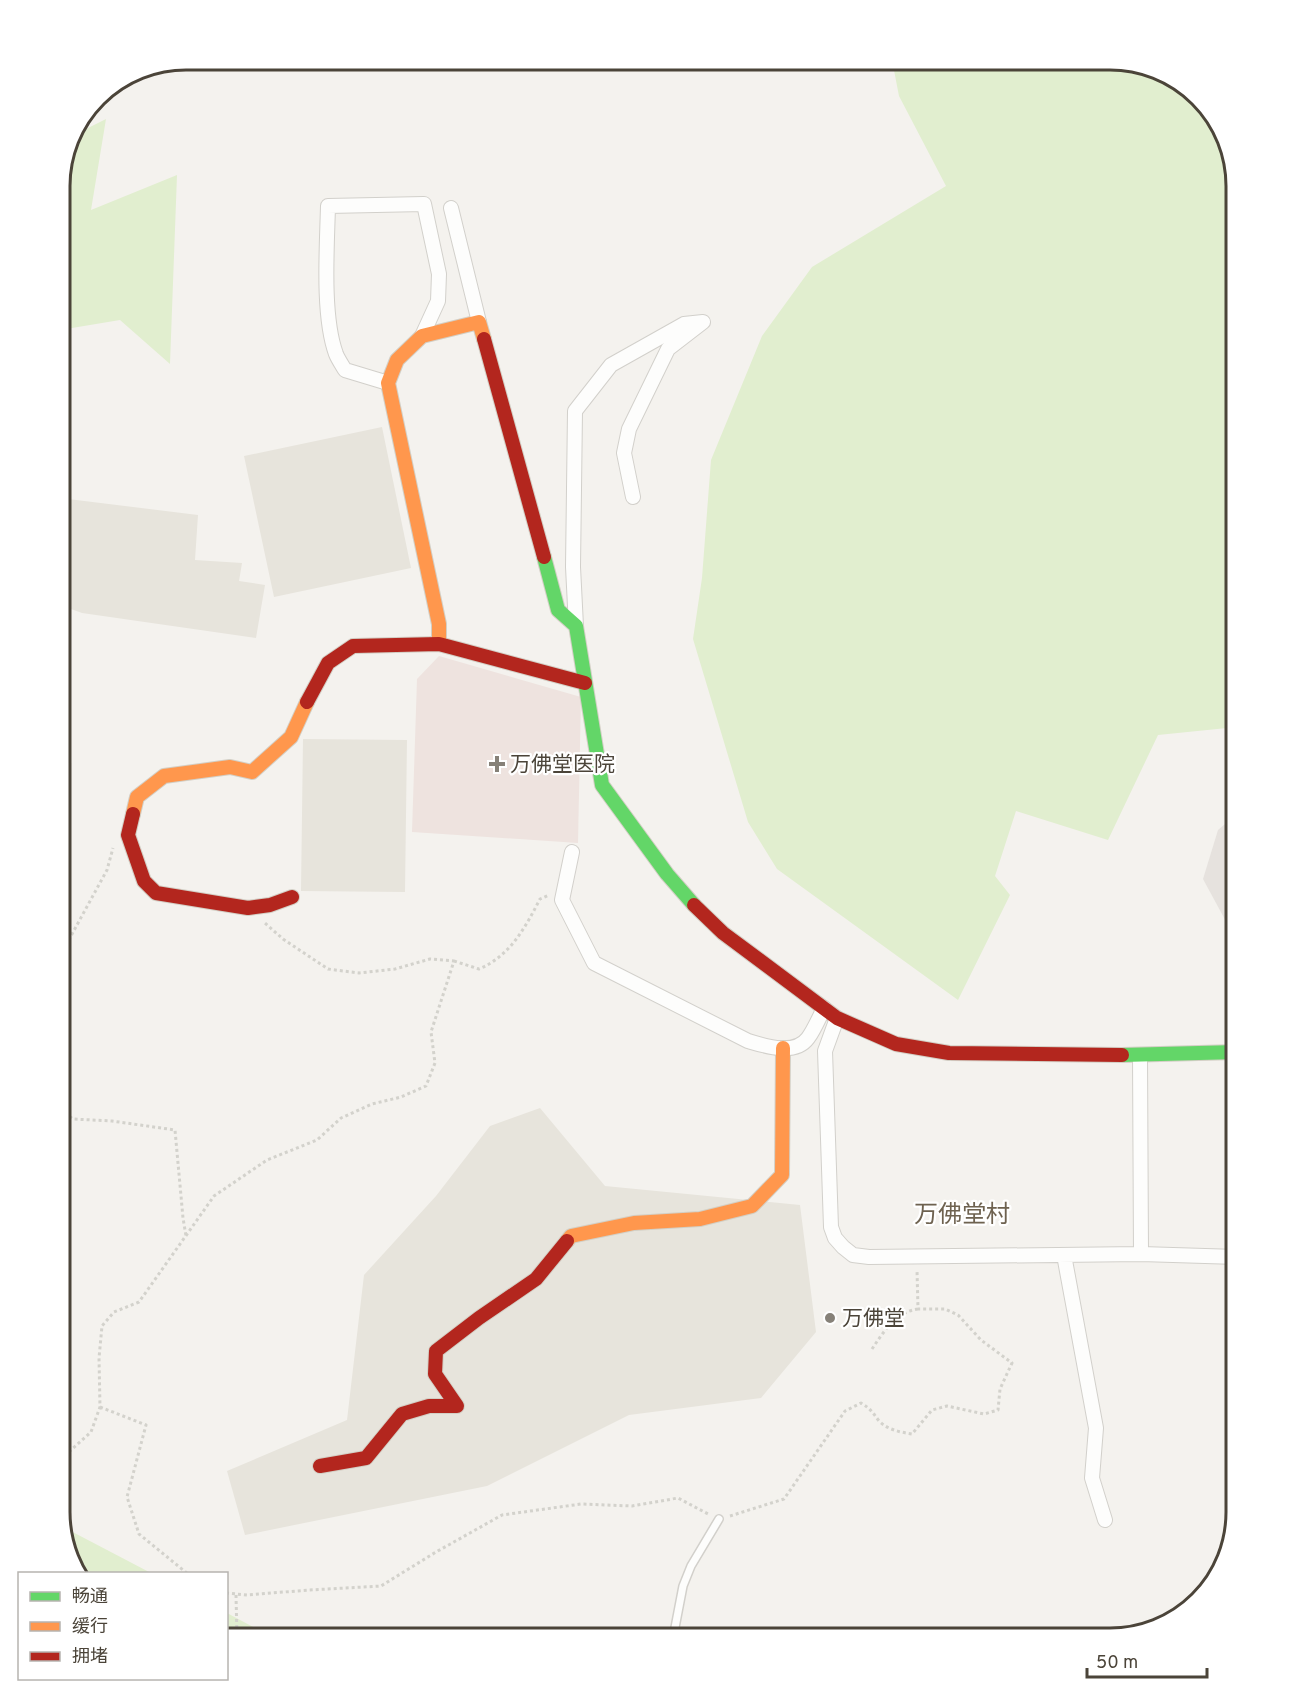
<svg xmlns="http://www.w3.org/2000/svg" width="1297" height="1698" viewBox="0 0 1297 1698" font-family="Overpass,'Noto Sans SC',sans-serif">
<rect width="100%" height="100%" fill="#f4f2ee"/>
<path fill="#e7e4dc" d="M382,427l29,141 -137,29 -30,-141z
M60,498l138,17 -3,45 47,3 -3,18 26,4 -9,53 -174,-25 -22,-8z
M303,739l104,1 -2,152 -104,-1z
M540,1108l65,78 195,19 16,127 -55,66 -132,17 -142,71 -242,49 -18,-64 120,-51 17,-145 72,-79 54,-70z"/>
<path fill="#e6e2de" d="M1237,814v117l-8,-4 -26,-48 15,-49z"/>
<path fill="#eee3df" d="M439,656l142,41 -3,146 -166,-11 5,-153z"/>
<path fill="#e1eecf" d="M892,60h227l55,17 50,67 13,42v541l-79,8 -50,105 -92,-29 -21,65 15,19 -52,105 -181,-131 -29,-47 -55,-183 9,-61 9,-118 51,-124 50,-69 134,-81 -47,-90z
M106,119l-15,91 86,-35 -7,189 -50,-44 -60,10v-152l12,-42z
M65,1528l86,45h-72z
M226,1613h1l47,25h-47z"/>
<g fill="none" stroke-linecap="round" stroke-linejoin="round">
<g stroke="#d2d0cb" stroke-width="10">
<path id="lane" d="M673,1638l10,-52 8,-20 28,-47"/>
</g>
<g stroke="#d2d0cb" stroke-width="16">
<path id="street" d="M451,208l28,114
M388,383l-43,-13c-3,-5 -7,-11 -9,-16 -14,-38 -9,-107 -8,-148l96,-2 15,70 -1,27 -16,35
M576,626l-3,-59 2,-156 36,-46 73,-41 19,-2 -35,27 -39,80 -5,24 9,44
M572,852l-10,48 32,63 154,78c17,5 47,15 60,-3 6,-8 11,-20 16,-30
M837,1018l-12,33 6,176 4,11 8,9 10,8 16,2 272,-3 96,3
M1140,1055l1,199
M1064,1255l32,173 -4,50 13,42"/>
</g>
<g stroke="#d3cfc5" stroke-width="16">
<path id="fast" d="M544,557l14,53 18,16 26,159 65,89 27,31
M1122,1055l115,-3"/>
</g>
<g stroke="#d3cfc5" stroke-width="16">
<path id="slow" d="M439,644v-20l-51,-241 9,-23 25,-24 57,-14 5,17
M133,814l4,-17 27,-21 66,-9 22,5 39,-35 16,-35
M567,1241l4,-5 63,-13 66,-4 52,-13 30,-31 1,-127"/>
</g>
<g stroke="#d3cfc5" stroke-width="16">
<path id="jam" d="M484,339l60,218
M307,702l21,-39 25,-17 86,-2 146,39
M133,814l-5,21 16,46 12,12 92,15 22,-3 22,-8
M694,905l29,28 114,85 59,26 53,9 173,2
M320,1466l46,-8 36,-44 27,-8h28l-22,-32 1,-23 43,-33 57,-39 31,-38"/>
</g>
<path stroke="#d3d2cc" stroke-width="3" stroke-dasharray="3 3" stroke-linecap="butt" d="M60,956l47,-86 6,-22
M454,961l25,8c31,-13 46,-41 61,-70l9,-4
M60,1109l13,10 39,2 63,9 8,88 3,18
M872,1349c12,-18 24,-37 46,-40
M100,1407l46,18 -19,72 12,37 49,40
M60,1460l31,-28 9,-25 -1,-49 3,-32 12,-14 25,-10 75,-106 53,-36 50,-20 24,-22 31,-14 29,-7 25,-11 9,-23 -4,-31 23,-71 -24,-2 -35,10 -36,4 -31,-4 -45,-30 -18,-16
M730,1516l54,-17 61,-88 16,-8c9,5 12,10 18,18 9,9 21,11 33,13l20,-24 15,-4 37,8 14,-4 2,-21 12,-26 -31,-23 -23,-25 -13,-6h-27l-1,-39
M226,1593l21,2 62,-5 72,-4 55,-34 66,-37 79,-11 51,2 46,-8 32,17
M236,1595l1,43"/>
<use href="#lane" stroke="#fdfdfc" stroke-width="7"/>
<use href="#street" stroke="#fdfdfc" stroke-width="14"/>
<use href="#fast" stroke="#63d668" stroke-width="14"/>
<use href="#slow" stroke="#ff974d" stroke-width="14"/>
<use href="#jam" stroke="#b3261e" stroke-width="14"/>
</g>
<g fill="#868178" stroke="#fff" stroke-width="2">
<path d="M494 755h6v6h6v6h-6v6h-6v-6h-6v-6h6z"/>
<circle cx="830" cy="1318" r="6"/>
</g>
<g text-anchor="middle" stroke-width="4.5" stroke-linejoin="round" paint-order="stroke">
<g font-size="21" fill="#4b4439" stroke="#fff" text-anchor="start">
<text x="510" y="771">万佛堂医院</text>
<text x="842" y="1325">万佛堂</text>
</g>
<g font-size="24" fill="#6e6250" stroke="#fff">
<text x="962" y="1222">万佛堂村</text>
</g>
</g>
<path d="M0 0H1297V1698H0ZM186 70H1110A116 116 0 0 1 1226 186V1512A116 116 0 0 1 1110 1628H186A116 116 0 0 1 70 1512V186A116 116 0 0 1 186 70Z" fill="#fff" fill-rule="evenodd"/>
<path fill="none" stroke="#4b4439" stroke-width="3" d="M186 70H1110A116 116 0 0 1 1226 186V1512A116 116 0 0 1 1110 1628H186A116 116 0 0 1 70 1512V186A116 116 0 0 1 186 70Z"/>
<rect x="18" y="1572" width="210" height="108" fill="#ffffff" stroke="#b7b4b0" stroke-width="1.5"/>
<rect x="30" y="1592" width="30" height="9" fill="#63d668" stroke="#b7b4b0" stroke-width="1.5"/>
<text x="72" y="1602" font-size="18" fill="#4b4439">畅通</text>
<rect x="30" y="1622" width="30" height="9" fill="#ff974d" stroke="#b7b4b0" stroke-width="1.5"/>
<text x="72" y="1632" font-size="18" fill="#4b4439">缓行</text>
<rect x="30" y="1652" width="30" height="9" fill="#b3261e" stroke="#b7b4b0" stroke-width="1.5"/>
<text x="72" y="1662" font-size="18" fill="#4b4439">拥堵</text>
<path d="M1087 1668v9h120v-9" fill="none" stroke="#4b4439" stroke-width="3"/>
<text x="1096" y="1668" font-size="18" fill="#4b4439" stroke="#ffffff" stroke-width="4.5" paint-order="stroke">50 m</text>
</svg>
